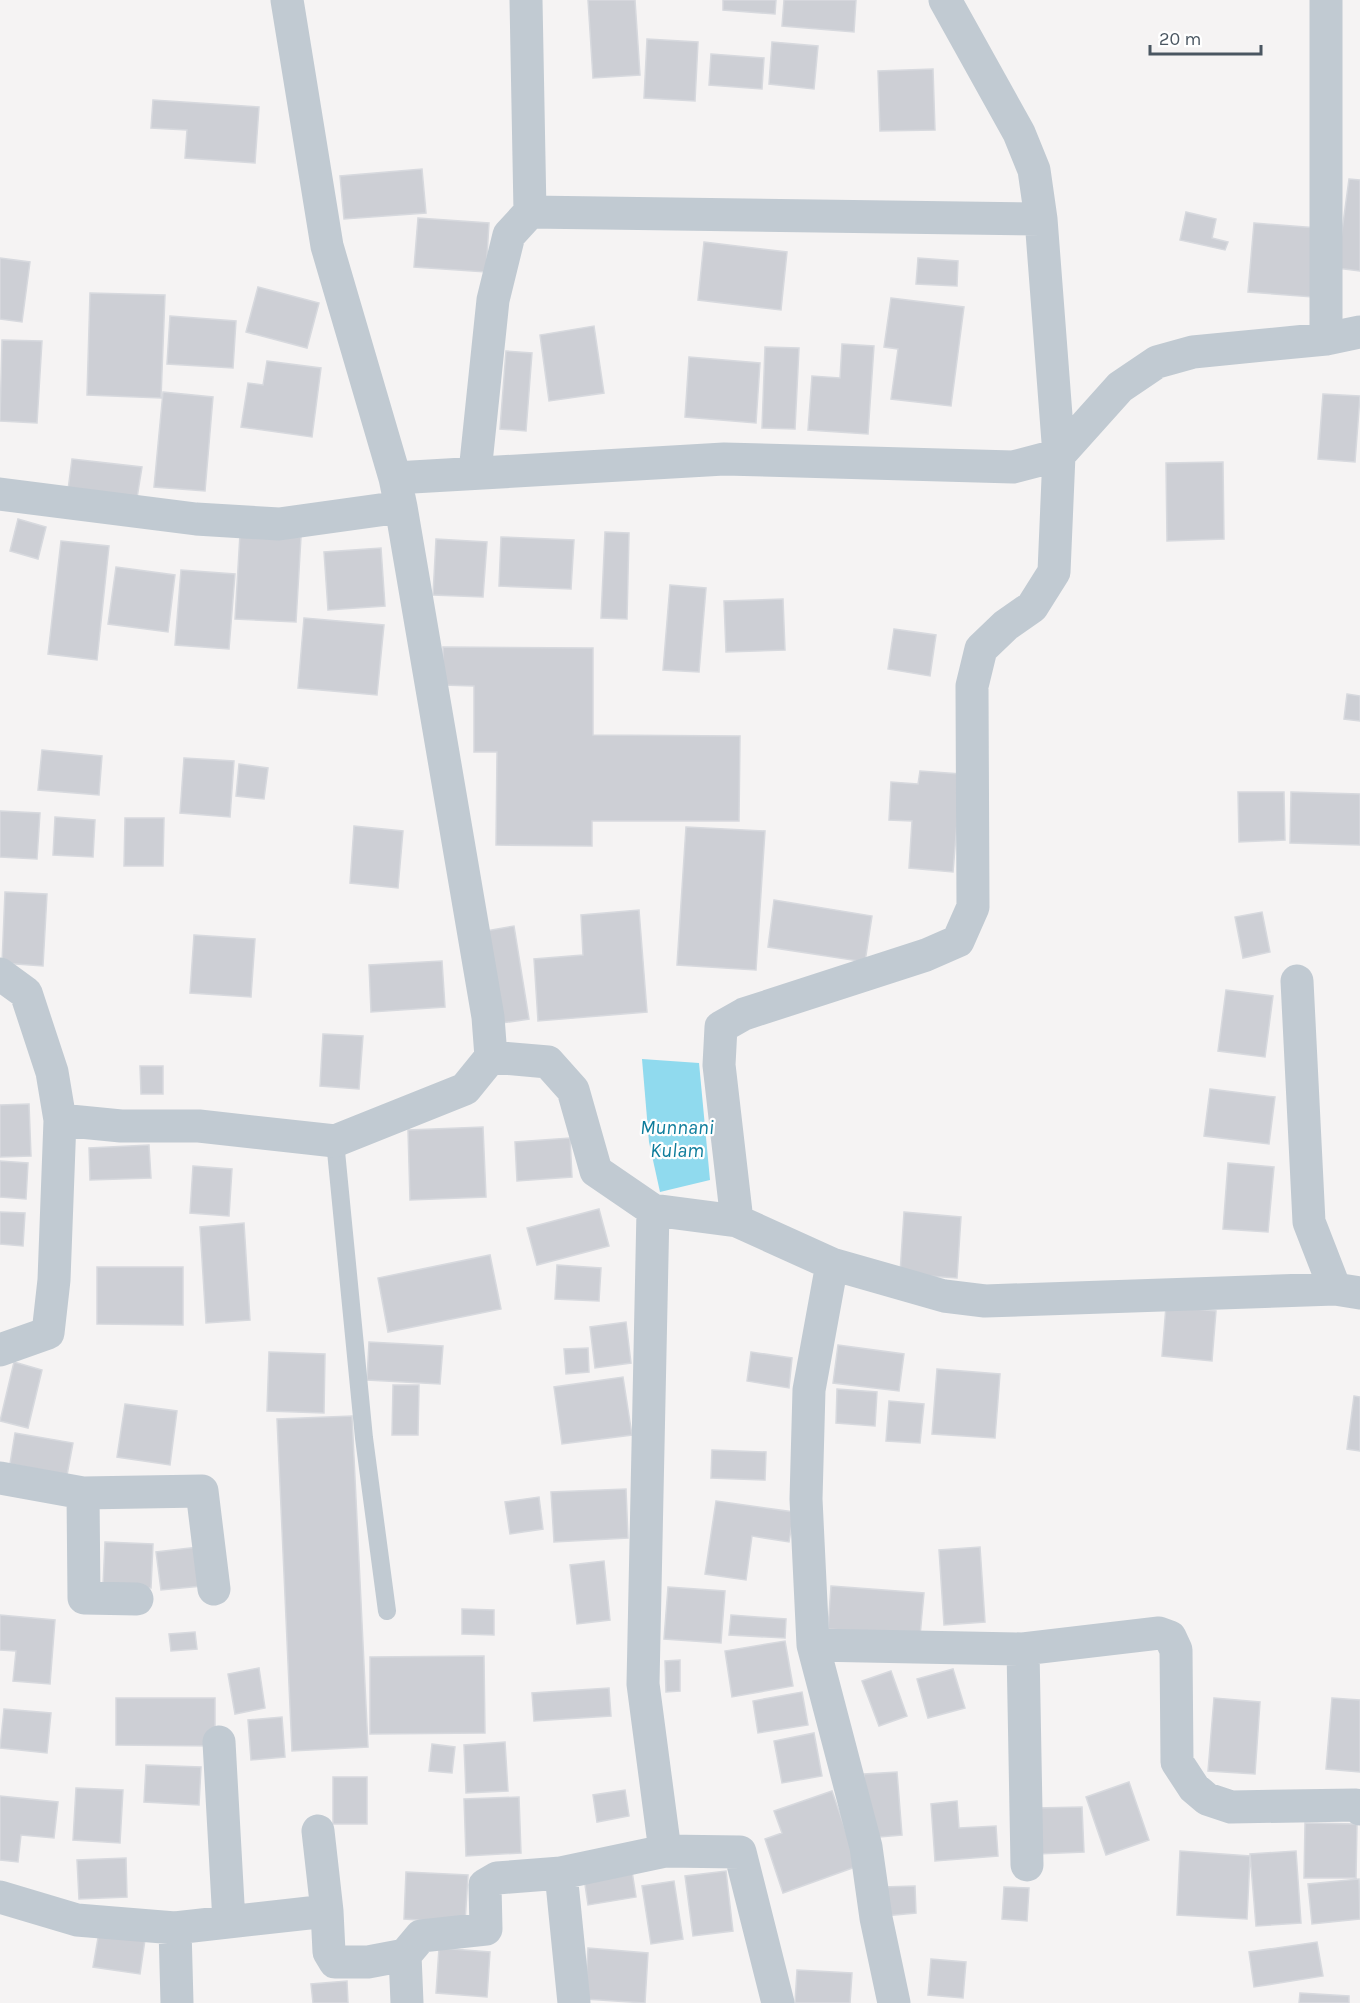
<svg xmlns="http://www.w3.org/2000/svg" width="1360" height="2003" viewBox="0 0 1360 2003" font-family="Karla,sans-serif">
<rect width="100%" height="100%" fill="#f5f3f3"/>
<path fill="#90daee" d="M642,1059l57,4 11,117 -50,12 -11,-50z"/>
<path fill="#cdcfd5" stroke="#d7d9de" stroke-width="1.5" d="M588,0h47l5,75 -47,3z
M723,0h53l-1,14 -52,-4z
M784,0h72l-2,32 -72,-6z
M647,39l51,3 -3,59 -51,-3z
M772,42l46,4 -4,43 -45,-5z
M711,54l53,4 -2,31 -53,-4z
M933,69l2,61 -55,1 -2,-60z
M153,100l106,7 -4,56 -70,-5 2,-28 -36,-2z
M422,169l4,44 -82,6 -4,-43z
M1349,179l11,1v91l-23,-3z
M1186,212l30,7 -4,19 16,4 -3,8 -45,-10z
M418,218l71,5 -3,49 -72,-5z
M1254,223l64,5 -5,69 -65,-5z
M704,242l83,10 -6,58 -83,-10z
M0,258l30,4 -8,60 -22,-3z
M918,258l40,3 -1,25 -41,-2z
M258,287l61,16 -12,45 -61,-16z
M90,293l75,2 -4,103 -74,-3z
M891,298l73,9 -13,99 -60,-7 7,-50 -14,-2z
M170,316l66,5 -3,47 -66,-4z
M594,326l10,67 -55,8 -9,-66z
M2,340l40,1 -5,82 -37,-2z
M842,344l32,2 -6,88 -60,-4 4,-54 28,2z
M765,347l34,1 -4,81 -33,-1z
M506,351l26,2 -6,78 -26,-2z
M689,357l71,6 -4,60 -71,-6z
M267,361l54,7 -9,69 -71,-10 7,-44 15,2z
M163,392l50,5 -8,94 -51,-4z
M1323,394l37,2 -5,66 -37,-3z
M72,459l70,8 -5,31 -69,-8z
M1223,462l1,77 -57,2 -1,-78z
M18,519l28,8 -8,32 -28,-8z
M605,532l24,1 -2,86 -26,-1z
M240,534l61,3 -5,85 -61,-3z
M501,537l73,3 -3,49 -72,-3z
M436,539l51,3 -4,55 -50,-2z
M61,541l48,5 -12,114 -49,-6z
M381,548l4,58 -57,4 -4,-58z
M116,567l59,8 -7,57 -60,-8z
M181,570l54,4 -6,75 -54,-4z
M670,585l36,3 -7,84 -36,-2z
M783,599l2,51 -59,2 -2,-51z
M304,618l80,7 -7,70 -79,-7z
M894,629l42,6 -6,41 -42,-7z
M443,647l150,1v87l147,1 -1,85h-147v25l-96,-1 1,-93h-23v-66l-31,-1z
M1347,694l13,2v25l-16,-2z
M42,750l60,6 -3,39 -61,-5z
M184,758l50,3 -4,56 -50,-4z
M239,764l29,4 -4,31 -28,-3z
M920,771l41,3 -8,98 -44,-4 3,-47 -23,-1 2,-38 27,2z
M1238,792h46l1,48 -46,2z
M1291,792l69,2v51l-70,-2z
M0,811l40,2 -3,46 -37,-2z
M55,817l40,3 -2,37 -40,-2z
M125,818h39l-1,48h-39z
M354,826l49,5 -5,57 -48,-5z
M686,827l79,4 -9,139 -79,-5z
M5,892l42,2 -4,72 -41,-3z
M774,900l98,16 -7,46 -97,-15z
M639,910l8,102 -109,9 -4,-62 49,-4 -2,-40z
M1262,912l8,40 -27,6 -8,-41z
M514,926l15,93 -40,6 -15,-92z
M194,935l61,4 -4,58 -61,-4z
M442,961l3,46 -74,5 -2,-47z
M1226,990l47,6 -8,61 -47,-6z
M323,1034l40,2 -4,53 -39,-3z
M140,1066h23v28h-22z
M1210,1089l65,8 -6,47 -65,-8z
M29,1104l2,52 -31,1v-52z
M483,1127l3,70 -76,3 -2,-70z
M570,1138l2,39 -55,4 -2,-39z
M149,1145l2,33 -61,2 -1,-32z
M0,1161l28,2 -2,36 -26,-2z
M1228,1163l46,4 -6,65 -45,-3z
M193,1166l39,3 -3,47 -39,-3z
M599,1209l10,37 -72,19 -10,-37z
M0,1212l25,1 -2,33 -23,-2z
M904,1212l57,5 -4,61 -57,-4z
M244,1223l6,97 -44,3 -6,-96z
M490,1255l11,54 -113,23 -10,-54z
M557,1265l44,3 -2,33 -44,-2z
M97,1267h86v58l-86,-1z
M1166,1306l50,5 -4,50 -50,-5z
M626,1322l5,41 -36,5 -5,-41z
M369,1342l74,4 -3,38 -73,-4z
M838,1345l66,9 -5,37 -66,-8z
M588,1348l1,24 -23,2 -2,-25z
M269,1352l56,2 -1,59 -57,-2z
M751,1352l41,6 -3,30 -42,-7z
M14,1362l28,8 -14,58 -28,-7z
M937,1369l63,5 -5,64 -63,-4z
M623,1377l9,58 -70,9 -8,-57z
M393,1385h26l-1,50h-26z
M837,1389l40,3 -2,34 -39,-3z
M1354,1396l6,1v54l-13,-2z
M889,1401l35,3 -4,39 -34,-2z
M125,1404l52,7 -7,54 -53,-8z
M352,1416l16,331 -76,4 -15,-332z
M15,1433l58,10 -6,32 -57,-11z
M712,1450l54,2 -1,28 -54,-2z
M626,1489l2,49 -74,4 -3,-50z
M539,1497l4,32 -33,5 -5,-32z
M716,1501l78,11 -5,30 -37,-6 -6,44 -41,-6z
M105,1542l48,2 -2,44 -48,-3z
M198,1547l4,39 -41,4 -5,-38z
M980,1547l5,75 -41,3 -5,-75z
M604,1561l6,59 -33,4 -7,-59z
M831,1586l93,7 -4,43 -92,-7z
M668,1587l57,4 -4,52 -57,-4z
M462,1609l32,1v25l-32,-1z
M0,1615l55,5 -5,64 -37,-3 3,-30 -16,-1z
M731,1615l55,4 -1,19 -56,-3z
M195,1632l2,17 -26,2 -2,-17z
M785,1641l8,45 -61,11 -7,-46z
M484,1656l1,77 -115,1v-77z
M680,1660v31l-14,1 -1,-31z
M259,1668l6,40 -30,6 -7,-40z
M953,1669l12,39 -37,10 -11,-39z
M891,1671l16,45 -28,10 -17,-45z
M609,1688l2,28 -77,5 -2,-28z
M802,1692l6,33 -50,8 -5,-32z
M116,1698h99v48l-99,-1z
M1214,1698l46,4 -5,72 -47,-3z
M1332,1698l28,2v72l-34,-3z
M4,1709l47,4 -4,40 -47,-5z
M282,1717l3,40 -34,3 -3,-40z
M814,1733l8,43 -40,7 -8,-42z
M505,1742l3,49 -42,2 -2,-48z
M432,1744l23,3 -3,26 -23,-2z
M146,1765l55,2 -2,38 -55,-3z
M897,1772l5,63 -34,3 -4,-64z
M333,1777h34v47h-34z
M1129,1782l20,58 -43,15 -20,-58z
M76,1788l47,2 -3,53 -47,-3z
M625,1790l4,26 -32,6 -4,-27z
M832,1791l26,75 -75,27 -18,-54 17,-6 -8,-22z
M0,1796l58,6 -4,36 -33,-3 -3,27 -18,-2z
M519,1797l2,56 -55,3 -2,-57z
M957,1801l2,27 37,-2 2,30 -63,5 -4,-57z
M1082,1807l2,45 -47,2 -1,-46z
M1305,1823l52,1 -1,54h-52z
M1180,1851l70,5 -3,63 -70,-4z
M1296,1851l5,72 -45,3 -6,-72z
M126,1858l1,39 -48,2 -2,-39z
M632,1871l4,26 -48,8 -4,-27z
M726,1871l7,60 -40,5 -8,-60z
M406,1872l62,3 -3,48 -61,-4z
M1359,1879l1,40 -48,5 -4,-40z
M674,1881l9,58 -32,5 -9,-58z
M915,1886l1,27 -31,3 -2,-29z
M1004,1887l25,1 -2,33 -25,-2z
M100,1926l46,7 -6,41 -47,-7z
M1317,1942l6,34 -69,11 -5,-35z
M439,1948l51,4 -3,45 -51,-4z
M588,1948l60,5 -3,50 -60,-4z
M931,1959l35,3 -3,36 -35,-3z
M797,1970l55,3 -2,30h-55z
M347,1981l1,22h-35l-2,-19z
M1300,1993l49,3v7h-50z"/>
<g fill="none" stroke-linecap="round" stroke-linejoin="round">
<path stroke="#c1cad2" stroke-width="18" d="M335,1141l29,297 23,173"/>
<path stroke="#c1cad2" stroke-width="33" d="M526,0l4,212
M1326,339v-339
M475,472l18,-172 16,-65 21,-23 511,7
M395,478l329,-19 289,8 46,-12 61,-68 37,-25 36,-10 133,-13 34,-7
M0,494l196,25 83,5 122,-17
M0,974l26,19 26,79 8,48
M1297,981l12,241 26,67
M491,1057l57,5 25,28 23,81 57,39 84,11 95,43 -23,126 -3,109 7,146 210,4 136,-16 11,4 6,13 1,112 17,26 13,11 24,8 125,-2 4,4
M737,1221l-18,-156 2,-38 23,-13 182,-59 32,-14 15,-34 -1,-221 9,-37 25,-24 26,-18 22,-35 5,-117 -18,-236 -7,-49 -15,-37 -74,-133
M832,1264l112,32 41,5 350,-12 25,4
M0,1350l48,-17 6,-53 6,-160 61,6h78l136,15 130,-52 26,-32 -3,-40 -87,-510 -6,-29 -68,-232 -40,-246
M0,1478l83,15 119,-2 12,98
M83,1493l1,105 53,1
M813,1645l53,202 10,71 18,85
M1023,1649l4,216
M219,1742l10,180
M318,1831l9,80
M665,1851l75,1 38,151
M561,1873l13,130
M0,1897l77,23 98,8 152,-17 2,41 6,10h33l37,-7 2,48
M175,1928l2,75
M405,1955l16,-19 65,-7 -1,-44 12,-7 64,-5 104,-22 -22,-167 10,-474"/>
</g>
<g text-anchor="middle" stroke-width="4.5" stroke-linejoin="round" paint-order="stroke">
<g font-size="20" font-style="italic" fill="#0c7c9b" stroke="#fff">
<text x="677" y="1134">Munnani<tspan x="677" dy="23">Kulam</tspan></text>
</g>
</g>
<path d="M1150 45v9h111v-9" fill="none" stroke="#4a5661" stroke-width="3"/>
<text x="1159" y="45" font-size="18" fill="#4a5661" stroke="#ffffff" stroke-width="4.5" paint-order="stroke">20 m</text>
</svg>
